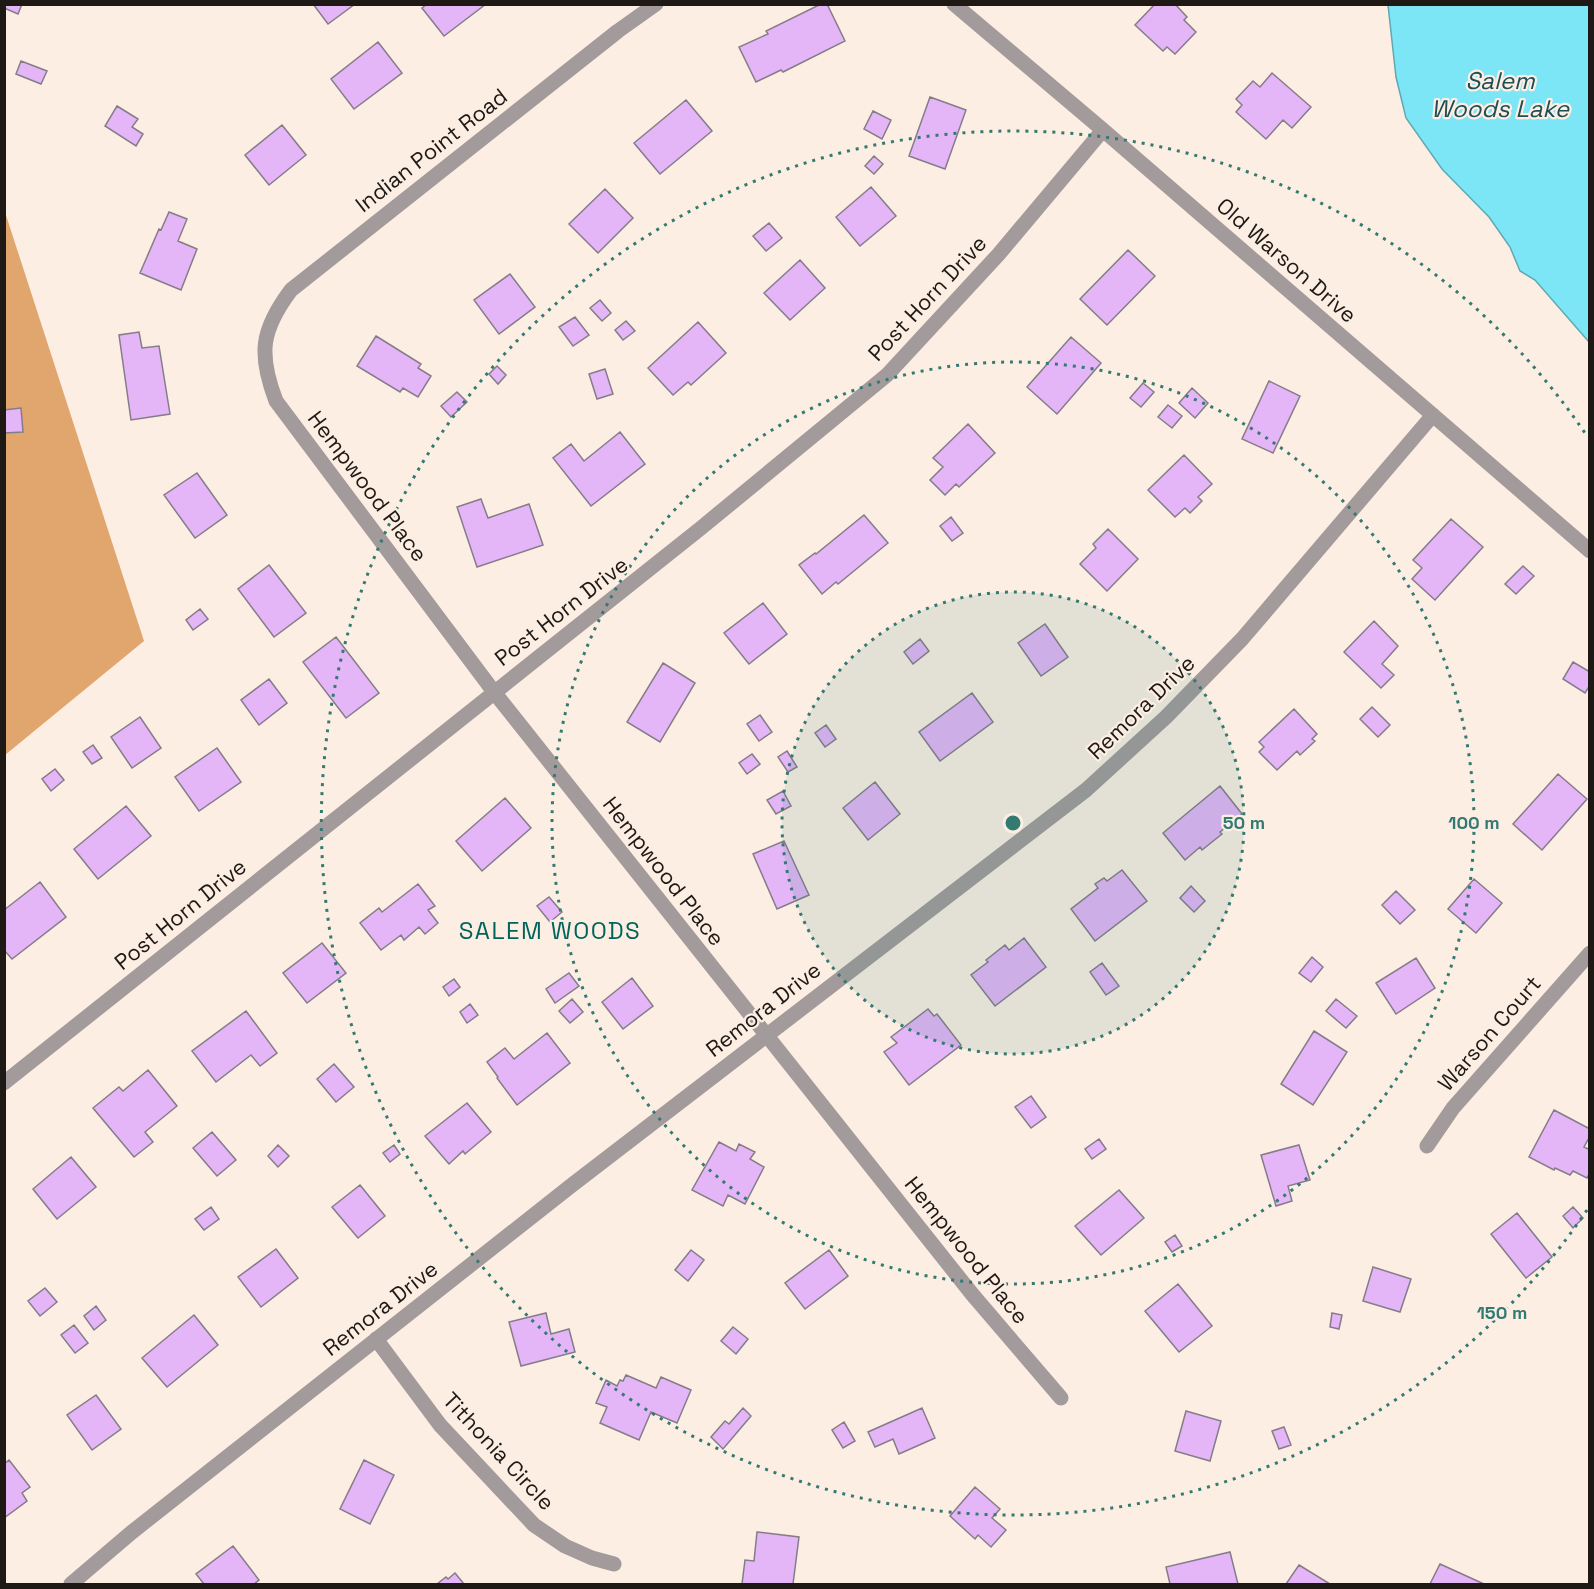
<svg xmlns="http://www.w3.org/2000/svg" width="1594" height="1589" viewBox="0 0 1594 1589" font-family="'Space Grotesk',sans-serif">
<rect width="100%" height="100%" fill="#fceee3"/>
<path fill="#e1a56e" d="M4,209l140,432 -139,114h-1z"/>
<path fill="#7ce6f6" stroke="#60a8b2" stroke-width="1.5" d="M1388,5h201v337l-54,-62 -15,-9 -10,-24 -21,-30 -47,-48 -36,-51 -10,-41z"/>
<path fill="#e4b6f7" stroke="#857c89" stroke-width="1.5" d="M4,4h18l-4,10 -14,-6z
M313,4h42l-27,20z
M427,4h59l-42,32 -22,-28z
M821,4h6l18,37 -62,31 -2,-2 -25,12 -17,-35 29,-13 -2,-3z
M1155,4h20l12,13 -3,3 12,12 -21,22 -8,-7 -4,4 -28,-26z
M378,42l24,31 -48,36 -23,-30z
M21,61l26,10 -6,13 -25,-10z
M1272,73l39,34 -19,21 -9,-8 -17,19 -30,-27 6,-7 -6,-6 17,-18 7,6z
M930,97l36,13 -21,59 -36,-13z
M686,100l26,31 -52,43 -26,-31z
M117,106l21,13 -6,8 11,7 -7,12 -31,-20z
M873,111l18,9 -9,19 -18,-10z
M282,125l24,30 -37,30 -24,-30z
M874,156l9,8 -9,10 -9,-8z
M871,187l25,29 -36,30 -24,-29z
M605,189l28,29 -35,35 -29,-29z
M169,212l18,7 -9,22 19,8 -16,41 -41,-17 19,-44 2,1z
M769,223l13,15 -16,13 -13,-15z
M1128,250l27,26 -48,49 -27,-26z
M800,260l25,28 -35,32 -26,-27z
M510,274l25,33 -36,27 -25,-34z
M600,300l11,13 -9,8 -12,-13z
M575,317l14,18 -16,11 -14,-19z
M626,321l9,10 -12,9 -8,-10z
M698,322l28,31 -35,32 -3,-3 -15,13 -25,-27z
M139,332l3,16 17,-2 11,68 -39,6 -12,-85z
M376,336l45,28 -3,4 13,8 -13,21 -15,-9 -3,4 -43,-26z
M1071,337l30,26 -44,51 -30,-27z
M497,366l9,9 -8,9 -9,-10z
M605,369l8,25 -16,5 -8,-25z
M1269,381l31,15 -27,57 -31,-14z
M1143,383l11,9 -13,15 -11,-9z
M1192,388l16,15 -13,15 -16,-15z
M457,392l10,10 -16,15 -10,-11z
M1168,405l14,11 -10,12 -14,-11z
M21,408l2,24 -19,1v-23z
M968,424l27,29 -36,34 -3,-3 -11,11 -15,-15 13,-13 -10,-9z
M620,432l25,32 -54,42 -38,-48 18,-14 13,17z
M1184,455l28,29 -14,13 4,4 -12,12 -5,-5 -10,9 -27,-27z
M197,473l30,42 -32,23 -31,-43z
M481,499l7,19 41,-14 14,41 -66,22 -20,-60z
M864,515l24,28 -50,41 -2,-2 -14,12 -23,-29 16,-12 1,1z
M951,517l12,16 -11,8 -12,-15z
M1451,519l32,28 -48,53 -23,-21 10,-11 -9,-8z
M1108,529l30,30 -31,32 -27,-27 16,-16 -3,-4z
M269,565l37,48 -32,24 -36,-48z
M1523,566l11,10 -18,18 -11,-10z
M763,603l24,31 -38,30 -25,-31z
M200,609l8,10 -15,11 -7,-10z
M1374,621l24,25 -16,18 12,11 -13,13 -37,-36z
M1045,624l23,33 -27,19 -23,-33z
M336,637l43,56 -33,25 -43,-56z
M920,639l9,12 -16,13 -9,-12z
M1573,662l17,10v13l-5,8 -22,-14z
M663,663l32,20 -35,59 -33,-20z
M269,679l18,24 -28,22 -18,-25z
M972,693l21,29 -53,39 -21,-29z
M1372,707l18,18 -12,12 -18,-18z
M1294,709l23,25 -5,5 3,2 -15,14 -3,-4 -20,19 -18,-18 5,-5 -5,-5z
M760,715l12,17 -13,9 -12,-17z
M140,717l21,31 -29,20 -21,-31z
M826,725l10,14 -11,8 -10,-14z
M93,745l9,13 -10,6 -9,-12z
M217,748l24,34 -42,29 -24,-34z
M787,751l10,16 -9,5 -10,-15z
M752,754l8,10 -13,10 -8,-11z
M55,769l9,11 -13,11 -9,-12z
M1558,774l29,25 -45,51 -29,-26z
M875,782l25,32 -32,26 -25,-32z
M1220,786l22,28 -22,18 2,2 -20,16 -2,-3 -15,13 -22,-27z
M783,791l8,15 -15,8 -9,-14z
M505,798l26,30 -49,43 -26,-30z
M126,806l25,30 -53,43 -24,-30z
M784,841l25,54 -32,14 -24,-55z
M1122,870l25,31 -52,40 -24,-32 27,-21 -3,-4 9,-6 3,3z
M1474,879l28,24 -26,30 -28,-24z
M40,882l26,35 -54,42 -8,-9v-40z
M418,884l17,22 -7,4 10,13 -13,11 -6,-7 -15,13 -3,-5 -20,15 -21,-27 19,-15 3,4z
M1191,886l14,15 -11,11 -14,-14z
M1396,891l19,19 -15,14 -18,-19z
M549,897l13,15 -12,10 -13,-16z
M1024,938l22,29 -51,39 -24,-31 17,-13 -2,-2 19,-15 4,5z
M322,943l24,30 -39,30 -24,-30z
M1312,957l11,10 -12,15 -12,-9z
M1416,958l19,30 -39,26 -20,-31z
M1102,963l17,23 -13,9 -16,-23z
M569,973l10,13 -24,17 -9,-14z
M632,978l21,28 -30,23 -21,-27z
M454,979l6,8 -11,9 -6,-9z
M572,999l11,13 -13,11 -11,-12z
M1336,999l21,17 -11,12 -20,-17z
M470,1004l8,11 -11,8 -7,-11z
M928,1009l6,7 3,-2 24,31 -52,40 -25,-33 13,-9 -6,-6z
M246,1011l31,42 -17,13 -9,-11 -35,27 -24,-31z
M1314,1031l33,21 -34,53 -32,-21z
M547,1033l23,30 -53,42 -20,-27 1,-1 -11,-15 18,-14 9,11z
M334,1064l20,23 -18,15 -19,-23z
M148,1070l29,36 -32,26 8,10 -19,15 -41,-49 26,-21 4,4z
M1031,1096l15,21 -15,11 -16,-21z
M467,1103l24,29 -26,22 -2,-3 -14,13 -24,-28z
M1554,1110l36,19v7l-6,11 6,3v22l-3,6 -14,-7 -3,4 -15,-7 -1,2 -25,-13z
M212,1132l24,28 -19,16 -24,-28z
M1099,1139l7,10 -14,10 -7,-10z
M719,1142l17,9 3,-7 16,8 -5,7 14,8 -19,37 -17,-9 -5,11 -31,-16z
M278,1145l11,11 -11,11 -10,-11z
M394,1145l6,9 -10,8 -7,-9z
M1299,1145l11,35 -22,6 4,15 -16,5 -15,-51z
M71,1157l25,30 -39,32 -24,-30z
M360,1185l25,31 -27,22 -26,-31z
M1119,1190l25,28 -43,37 -26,-29z
M211,1207l8,12 -15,11 -9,-11z
M1573,1207l10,11 -10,10 -10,-12z
M1517,1213l35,44 -26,21 -35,-44z
M1175,1235l7,11 -10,6 -7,-10z
M276,1249l22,29 -37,29 -23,-30z
M691,1250l13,10 -16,21 -13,-11z
M829,1250l19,26 -43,33 -20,-26z
M1373,1267l38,12 -11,33 -37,-11z
M1178,1284l34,42 -33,26 -34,-41z
M45,1288l12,14 -17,14 -12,-15z
M96,1306l10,14 -12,10 -10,-14z
M546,1313l5,21 18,-5 6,23 -54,14 -12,-44z
M1332,1313l10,2 -3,14 -9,-2z
M194,1315l24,30 -51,42 -25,-29z
M74,1325l14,18 -13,10 -14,-18z
M733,1327l15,12 -12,15 -15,-13z
M626,1375l30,13 5,-11 30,13 -14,33 -26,-11 -12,28 -39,-17 7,-16 -11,-4 10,-23 11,6 3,-6 3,1z
M96,1395l25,34 -29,21 -25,-35z
M743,1408l8,8 -28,33 -12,-12 14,-16 4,3z
M922,1408l13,30 -36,16 -6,-15 -18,8 -7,-15z
M1186,1411l35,10 -11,40 -35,-10z
M844,1422l11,19 -12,7 -11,-18z
M1284,1427l7,18 -12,4 -7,-18z
M9,1460l21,27 -8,6 5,8 -23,17v-54z
M364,1460l30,15 -24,49 -30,-15z
M975,1487l25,22 -8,9 14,12 -15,17 -13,-12 -3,4 -25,-23z
M757,1532l42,5 -6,47h-51l3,-24 9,1z
M233,1546l26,34 -5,4h-50l-8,-10z
M1230,1552l8,32h-68l-4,-17z
M1440,1564l44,20h-54z
M1299,1565l31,19h-44z
M455,1573l9,11h-27l9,-7 2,2z"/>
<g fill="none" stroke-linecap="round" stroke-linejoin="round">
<path stroke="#a39b9b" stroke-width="15" d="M656,4l-38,27 -327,259c-30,40 -33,64 -15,111l218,291 478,602 89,104
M954,4l149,126 487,421
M4,1083l697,-555 186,-153 111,-120 105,-125
M1427,1146l26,-38 137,-155
M376,1339l64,86 94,100 31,21 27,12 22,6
M71,1584l61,-52 440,-347 514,-395 80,-73 76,-78 191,-224"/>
</g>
<circle cx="1013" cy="823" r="231" fill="#337a72" fill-opacity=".12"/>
<g fill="none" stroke="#337a72" stroke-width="3" stroke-dasharray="3 6">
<circle cx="1013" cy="823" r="231"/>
<circle cx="1013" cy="823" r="461"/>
<path d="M1587 1210A692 692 0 1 1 1587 436"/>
</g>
<g text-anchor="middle" stroke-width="4.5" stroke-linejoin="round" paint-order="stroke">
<g font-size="22" fill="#1e1915" stroke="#fceee3">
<text transform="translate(431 150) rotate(-38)" y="8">Indian Point Road</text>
<text transform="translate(1287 260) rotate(41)" y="8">Old Warson Drive</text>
<text transform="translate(927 298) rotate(-47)" y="8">Post Horn Drive</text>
<text transform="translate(368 486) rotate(53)" y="8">Hempwood Place</text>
<text transform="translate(561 611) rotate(-38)" y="8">Post Horn Drive</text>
<text transform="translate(1141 707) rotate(-44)" y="8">Remora Drive</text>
<text transform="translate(664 871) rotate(52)" y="8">Hempwood Place</text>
<text transform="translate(180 914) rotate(-39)" y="8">Post Horn Drive</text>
<text transform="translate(763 1009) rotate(-38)" y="8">Remora Drive</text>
<text transform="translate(1489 1033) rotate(-49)" y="8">Warson Court</text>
<text transform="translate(967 1250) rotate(51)" y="8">Hempwood Place</text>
<text transform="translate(380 1308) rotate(-38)" y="8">Remora Drive</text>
<text transform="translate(499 1451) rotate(47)" y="8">Tithonia Circle</text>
</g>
<g font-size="24" font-style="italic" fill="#1e4d54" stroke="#fceee3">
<text x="1500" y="89">Salem<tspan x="1500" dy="28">Woods Lake</tspan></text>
</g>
<g font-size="24" letter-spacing="1.5" fill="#00645b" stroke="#fceee3">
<text x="550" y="939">SALEM WOODS</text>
</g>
</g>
<circle cx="1013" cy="823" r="9" fill="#337a72" stroke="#fceee3" stroke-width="3"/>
<g font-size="18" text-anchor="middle" font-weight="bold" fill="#337a72" stroke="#fceee3" stroke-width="4.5" stroke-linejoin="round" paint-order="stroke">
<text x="1244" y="829">50 m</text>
<text x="1474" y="829">100 m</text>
<text x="1502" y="1319">150 m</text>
</g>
<rect width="1594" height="1589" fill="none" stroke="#1e1915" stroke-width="12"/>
</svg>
